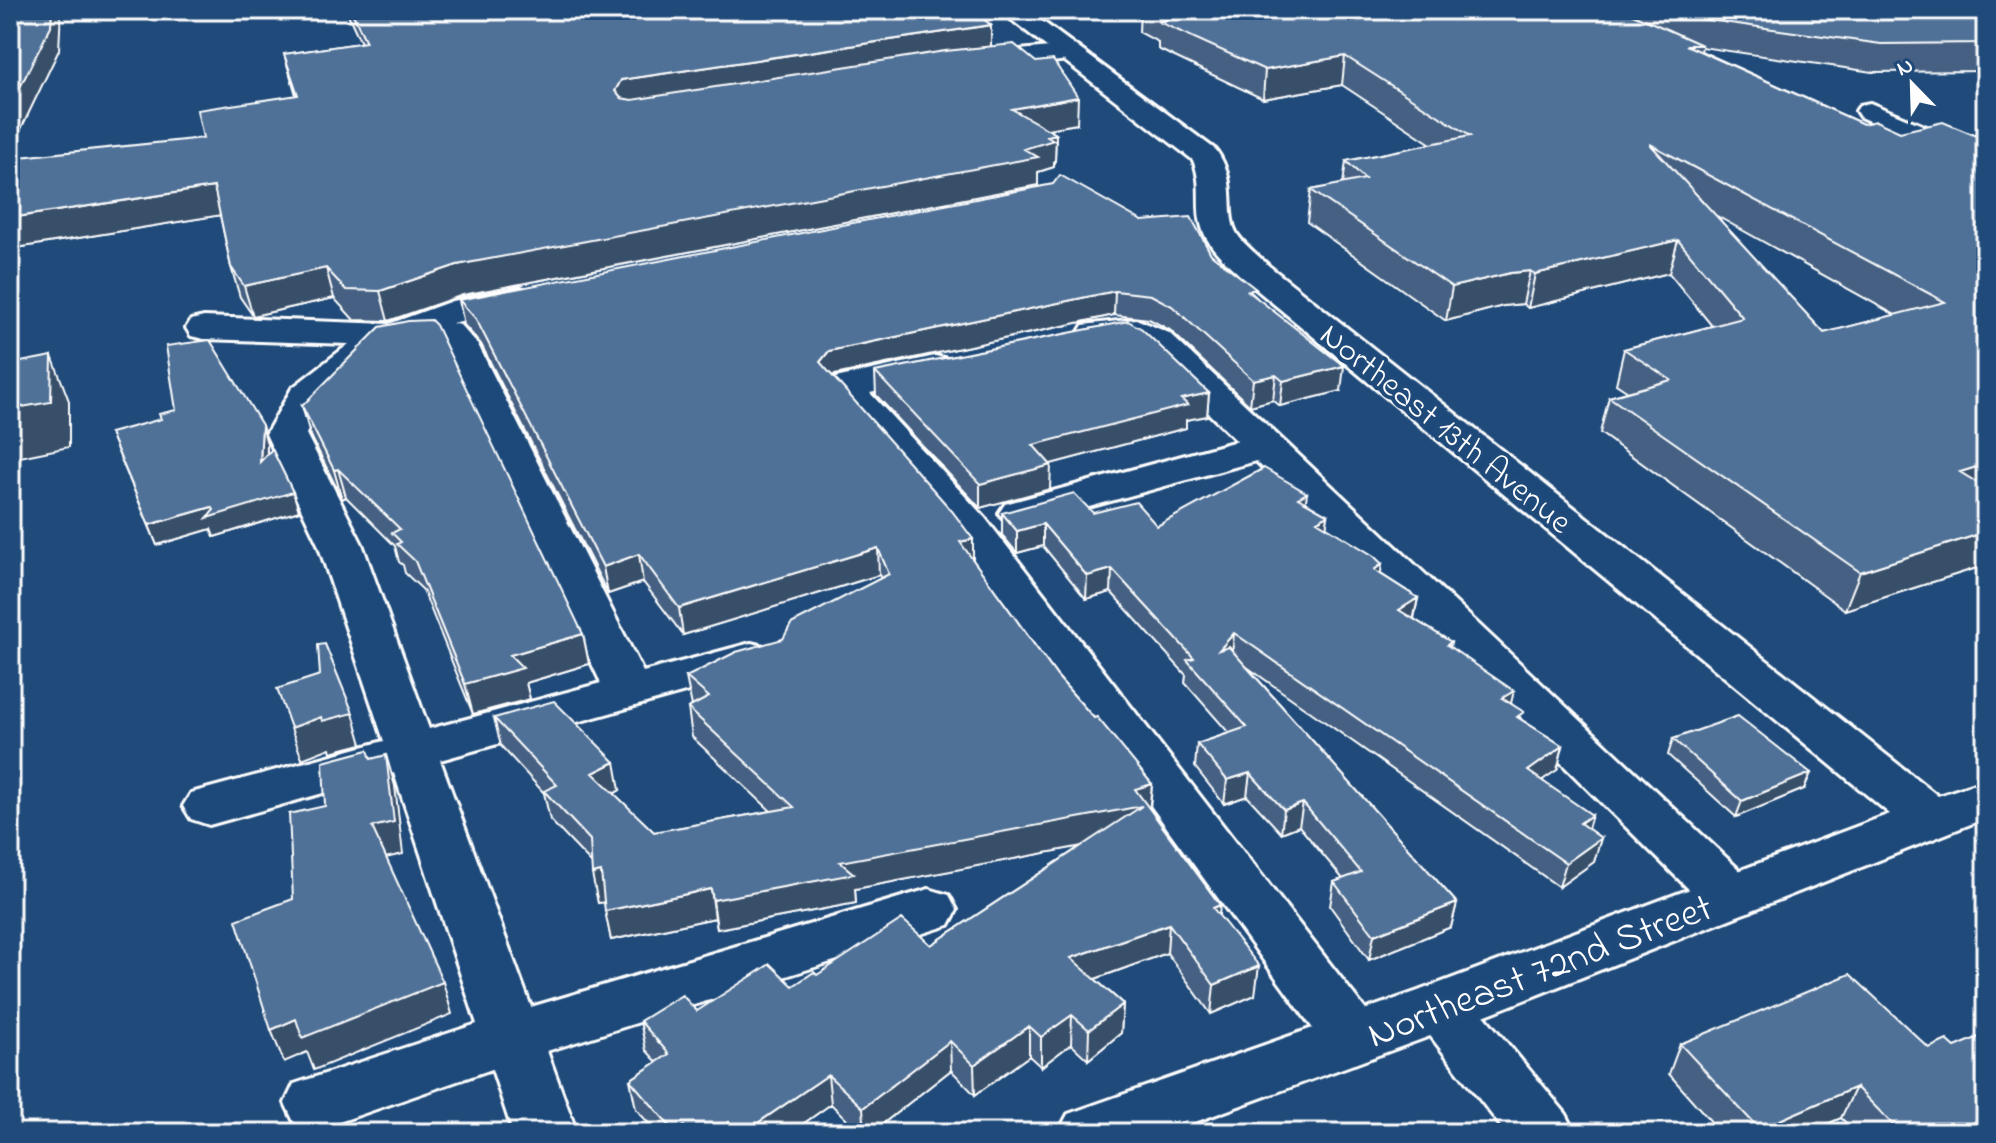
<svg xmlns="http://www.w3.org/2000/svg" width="1996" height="1143" viewBox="0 0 1996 1143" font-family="'Indie Flower',sans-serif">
<rect width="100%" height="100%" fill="#1f4a7a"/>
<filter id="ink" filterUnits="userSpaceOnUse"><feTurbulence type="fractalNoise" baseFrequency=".0125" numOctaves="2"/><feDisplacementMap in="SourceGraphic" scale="16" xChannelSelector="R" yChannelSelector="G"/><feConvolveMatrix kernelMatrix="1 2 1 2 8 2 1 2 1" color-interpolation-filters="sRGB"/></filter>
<g filter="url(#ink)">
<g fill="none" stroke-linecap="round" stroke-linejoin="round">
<g stroke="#fff" stroke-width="6">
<path id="minor" d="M1070,45l13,8 -4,6 -110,12 -9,-2 -4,-6 4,-6 9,-2z
M1870,103l116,49v20l-126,-55 -4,-6 4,-6z
M520,288l12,3 5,7 -5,7 -80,18 8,2 18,20 165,327 108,-29 17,4 6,11 -6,11 -328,91 91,247 398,-118 20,6 8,15 -8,15 -402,126 30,82h-64l-21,-64 -176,61 -22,-8 -9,-19 9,-19 183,-60 -83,-251 -185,52 -18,-6 -8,-13 8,-13 193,-52 -66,-197 -52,-110 26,-46 57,-44 -145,-5 -13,-3 -5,-8 5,-8 13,-3 185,7 63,-23zM438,344l6,6 157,333 -172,46 -67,-185 -56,-110 15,-32 49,-40 32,-16z
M1136,319l33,14 582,548 8,15 -8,15 -20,6 -20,-6 -455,-450 -236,65 -15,-4 -6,-9 6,-9 232,-63 -94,-92c-19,-11 -38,-3 -60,-8l-5,-8 5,-8z
M935,356l13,3 5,8 -5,8 -78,18 115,125 390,504 9,17 -9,17 -21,8 -21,-8 -378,-520 -130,-149 6,-8z
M1442,983l21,7 103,124 10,19h-70l-85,-109 -8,-17 8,-17z"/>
</g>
<g stroke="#fff" stroke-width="6">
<path id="tertiary" d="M999,10h28l189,140c23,32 8,62 21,84 8,12 22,22 32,32l669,530 48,-16v38l-523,206 -298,109h-107l10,-19 353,-124 469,-176 -645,-534c-16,-16 -39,-33 -44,-56 -5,-23 2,-39 -8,-64z"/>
</g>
<use href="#minor" fill="#1f4a7a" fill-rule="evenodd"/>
<use href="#tertiary" fill="#1f4a7a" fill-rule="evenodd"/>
</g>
<path fill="#456182" stroke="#fff" stroke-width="2" fill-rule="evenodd" d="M346,10h626l19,15v21l86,78 -29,5 8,5 -1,27h-1v6l-16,5v13l-575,110 -75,26 -34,-1 -20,-22 -81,18 -13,-19 -9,-30 -11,-52 -210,34 193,-111 93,-43 -12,-41 77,-11z
M1140,10h846v61l-114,1 -170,-25 -1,4 162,73 37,8 75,3 8,-22 3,-1v453l-141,45 -245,-177 9,-36 19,-5 -12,-8 8,-35 88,-23 -43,-53 -141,35 -5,-4 -20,2 -57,15 -139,-99 4,-32 32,-6 3,-23 85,-17 -89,-59 -79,14 -105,-50v-7l-19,-10zM1715,215l180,100 -71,18z
M1142,221l69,33 44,42 86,95 -61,15 -7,-6 -23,6 -80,-76 -21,-11 -35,-4 -282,61 141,163v21l84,116 95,108 -2,25 69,107 36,79 -44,19 -44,-61 -72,26 28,25 -2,29 -33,27 -17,-16 -30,23 -12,-11 -54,39 -24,-25 -80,63h-11l-29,-29 -41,29h-133l-21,-24 -6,-29 27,-18 -11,-12 -6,-29 57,-10 96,-25 24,-11 114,-30 150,-99 -226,43 1,14 -139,26 -2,-11 -104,22 -7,-38 -6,1 -6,-39 -42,-44 -6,-27 -43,-47 -7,-28 126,72 -6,4 40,38 117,-21 -79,-74 -4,-29 4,-2 -6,-29 97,-38 98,-61 -2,-3 -196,60 -40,-53 -35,12 -127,-250 -17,-19 -5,-25z
M875,372l334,21 -2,23 -21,4v8l-136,36v25l-70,19 -104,-113z
M302,406l281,228 6,30 -63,19 4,16 -57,15 -50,-124 -18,-17 -2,-8 -4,-3 -4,-16 -49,-49 -4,2 -32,-65z
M110,433l157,11v10l26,38 6,19 -85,26 -3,-8 -54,16z
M1306,502l22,13 -2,12 55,47 37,24 -4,21 37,23 -1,5 61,56 11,17 41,26 -6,24 -15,10 46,49 13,9 -7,24 -35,25 -312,-220 210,236 -6,24 -82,33 -39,-54 4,-24 9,-3 -44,-53 -18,7 -34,-37 -23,8 -29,-37 2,-23 32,-11 -44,-50 1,-8 -75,-83 -25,7 -43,-53 -26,7 -15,-18v-22h91l64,13z
M1673,739l131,50 -68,28 -68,-62z
M1680,1044l249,4 57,85h-130l-15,-15 -35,15h-85l-52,-59z"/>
<path fill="#384f6a" stroke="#fff" stroke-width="2" d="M52,10h9l-2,40 -49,102v-45z
M991,25v25l-367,56 -9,-15 6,-11z
M1345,56l-3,29 -79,14 2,-29z
M1078,97l-1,27 -65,11v-26z
M1056,134l-1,27h-1v6l-16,5v13l-575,110 -75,26 -8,-30 77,-26 567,-116 23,-13z
M214,187l8,28 -212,34v-31z
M1678,240l-9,33 -141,35 7,-34z
M326,268l8,30 -81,18 -9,-30z
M1530,271l-7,33 -20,2 -57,15 6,-34 58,-14z
M1115,291l-1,24 -284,61 -10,-14 9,-11z
M52,356l17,45v46l-59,12v-50z
M1344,366l-3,25 -61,15 3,-25z
M1276,375l-3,25 -23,6 3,-26z
M1209,393l-2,23 -21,4v8l-154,41 1,-24 148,-46z
M262,425l5,19 -1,38 -6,-20z
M1986,464v32l-26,-24z
M1051,465l-1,24 -70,19v-24z
M338,469l8,28 -4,2 -8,-29z
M293,492l6,19 -85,26 -3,-8 -54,16 -8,-20 63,-18z
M1307,493l-3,22 -6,-17z
M1328,515l-3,22 -8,-16z
M1043,524v22l-26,7v-22z
M1986,532v33l-141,45 15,-38z
M973,539v27l-13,-24z
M878,548l1,27 -196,60 -4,-27z
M639,554l4,28 -35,12 -5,-27z
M1382,564l-3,23 -5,-17z
M1112,569l-1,23 -25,7 1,-23z
M1418,598l-5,23 -14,-11z
M1234,633l-2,23 -13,-6z
M583,634l6,30 -63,19 4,16 -57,15 -8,-30 45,-29z
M1514,691l-6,24 -6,-17z
M353,713l9,31 -31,8 -1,-4 -28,11 -11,-31 30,-11z
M1563,746l-6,24 -35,24 6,-23z
M386,755l9,31 8,68 -22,5 -9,-32z
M615,762l5,28 -21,12 -6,-29z
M1250,773l-3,23 -23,8 3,-24z
M1811,773l-7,16 -68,28 6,-16z
M1152,784l-3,28 -9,23 -285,54 1,14 -139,26 -4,-29 127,-38 295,-73z
M1303,803l-4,23 -18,7 3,-23z
M1592,815l-7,24 -5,-16z
M1601,838l-7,24 -35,25 7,-24z
M601,872l6,30 -9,1 -6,-29z
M711,889l4,29 -104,22 -6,-29z
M1457,903l-6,24 -82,33 5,-25z
M1220,905l-3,30 -4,-27z
M1169,924l-2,29 -97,35 1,-30z
M1259,966l-4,29 -44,19 3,-29z
M443,982l9,32 -138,56 -7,-18 -23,10 -13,-32 25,-11z
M1123,1004l-2,29 -33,27 1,-30z
M1072,1015l-1,29 -30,23v-30z
M1029,1026v30l-54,39 -1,-30z
M950,1041l1,29 -80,63h-6l-2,-25z
M828,1075l3,29 -41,29h-47z
M1856,1087l-15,31 -35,15h-49l2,-4z
M1986,1117v16h-35z
M729,1122l2,11h-16z
M684,1126l2,7h-11z"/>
<path fill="#507197" stroke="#fff" stroke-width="2" fill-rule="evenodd" d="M10,10h42l-1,16 -41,81z
M351,10h621l19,15 -370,55 -6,11 6,7 11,2 313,-49 69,-7 22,18 17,-2 25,37 -66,12 44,25 -9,2 7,4 -30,9 14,8 -581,108 -77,26 -34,-1 -20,-22 -82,18 -13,-19 -17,-80 -204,31v-60l193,-20 -6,-28 101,-15 -14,-41 82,-12z
M1151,10h473l78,35h-16l177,79 13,-3 24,11 43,-10 43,18v114l-6,2 6,3v205l-26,8 26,16v44l-126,40 -251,-175 62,-17 -47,-31 119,-31 -65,-78 -143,34 -5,-3 -20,2 -58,14 -141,-97 54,-11 -19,-18 124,-25 -125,-80 -80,14 -106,-48 11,-3zM1650,144l295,158 -121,31z
M1637,10h349v33l-105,1z
M1060,175l82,46 49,-4 20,37 45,35 -8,2 96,75 -61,15 -7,-6 -23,5 -81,-74 -21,-11 -36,-4 -286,60 -9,11 132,149 21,28 -13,3 97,134 37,42 3,-1 55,67 -17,5 85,116 -7,3 46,58 -45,19 -45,-61 -98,34 52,46 -34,26 -17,-15 -31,22 -12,-11 -55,39 -24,-24 -87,67 -35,-33 -85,58h-5l-9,-11 -14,11h-26l-5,-7 -9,6 -45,-52 39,-26 -29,-33 42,-26 15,16 73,-47 23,22 21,-14 3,3 85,-56 29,26 211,-139 -302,56 14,12 -141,26 -2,-11 -106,22 -4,-39 -9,2 -2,-34 -46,-49 13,-6 -63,-67 60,-17 61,61 -22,11 61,59 140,-25 -106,-99 21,-11 -23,-20 50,-25 47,-13 8,-15 98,-50 -11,-26 -199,60 -40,-54 -36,13 -127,-248 -17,-19 594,-116z
M431,320l5,5 147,309 -73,21 13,13 -58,16 -50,-123 -18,-17 4,-2 -9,-9 8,-4 -62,-60 -4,1 -32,-64 78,-79 28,-6z
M1128,321l14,8 67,64 -28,6 7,6 -155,40 18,20 -71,19 -105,-112z
M210,340l52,85 -2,37 12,-13 21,43 -86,26 7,-8 -2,-3 -63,18 -39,-92 51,-14 -2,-5 17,-4 -10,-64z
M52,356l-1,46 -41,7v-45z
M1264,468l43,25 -9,5 30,17 -11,6 57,35 8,8 -8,6 44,28 -19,12 52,32 -4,3 67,46 -12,7 22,14 -7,5 46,29 -35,25 64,44 -12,8 21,15 -35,25 -332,-230 -15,17 10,-3 228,256 -83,32 -40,-53 27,-10 -58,-69 -19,7 -34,-37 -23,7 -30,-36 50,-17 -60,-67 7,-2 -82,-89 -25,7 -44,-52 -26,7 -15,-18 72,-20 19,20 43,-11 21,24z
M325,644l28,69 -31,8 -1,-4 -30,11 -14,-39 43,-14 -2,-30z
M1738,716l73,57 -69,28 -69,-62z
M368,750l3,9 15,-4 8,67 -22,5 71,155 -141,56 -6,-19 -25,11 -35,-110 57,-21 -4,-85 36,-8 -2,-44z
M1850,974l79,74 18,-8 8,7 31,-13v83l-35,16h-50l-45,-46 -97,42 -79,-85z"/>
</g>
<g text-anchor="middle" stroke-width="8" stroke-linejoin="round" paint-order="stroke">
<g font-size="34" fill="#fff" stroke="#1f4a7a">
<text transform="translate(1447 427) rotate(39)" y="12">Northeast 13th Avenue</text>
</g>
<g font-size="40" fill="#fff" stroke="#1f4a7a">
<text transform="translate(1539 969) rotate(-21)" y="14">Northeast 72nd Street</text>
</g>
</g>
<rect width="1996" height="1143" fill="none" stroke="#1f4a7a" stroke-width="40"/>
<rect x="20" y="20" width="1956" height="1103" fill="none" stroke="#fff" stroke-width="3" filter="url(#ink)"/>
<g transform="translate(1912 84) rotate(337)" stroke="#1f4a7a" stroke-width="6" paint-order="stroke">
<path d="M0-6L14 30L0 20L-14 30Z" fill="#ffffff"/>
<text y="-12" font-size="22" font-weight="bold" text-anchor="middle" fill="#ffffff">N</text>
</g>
</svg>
